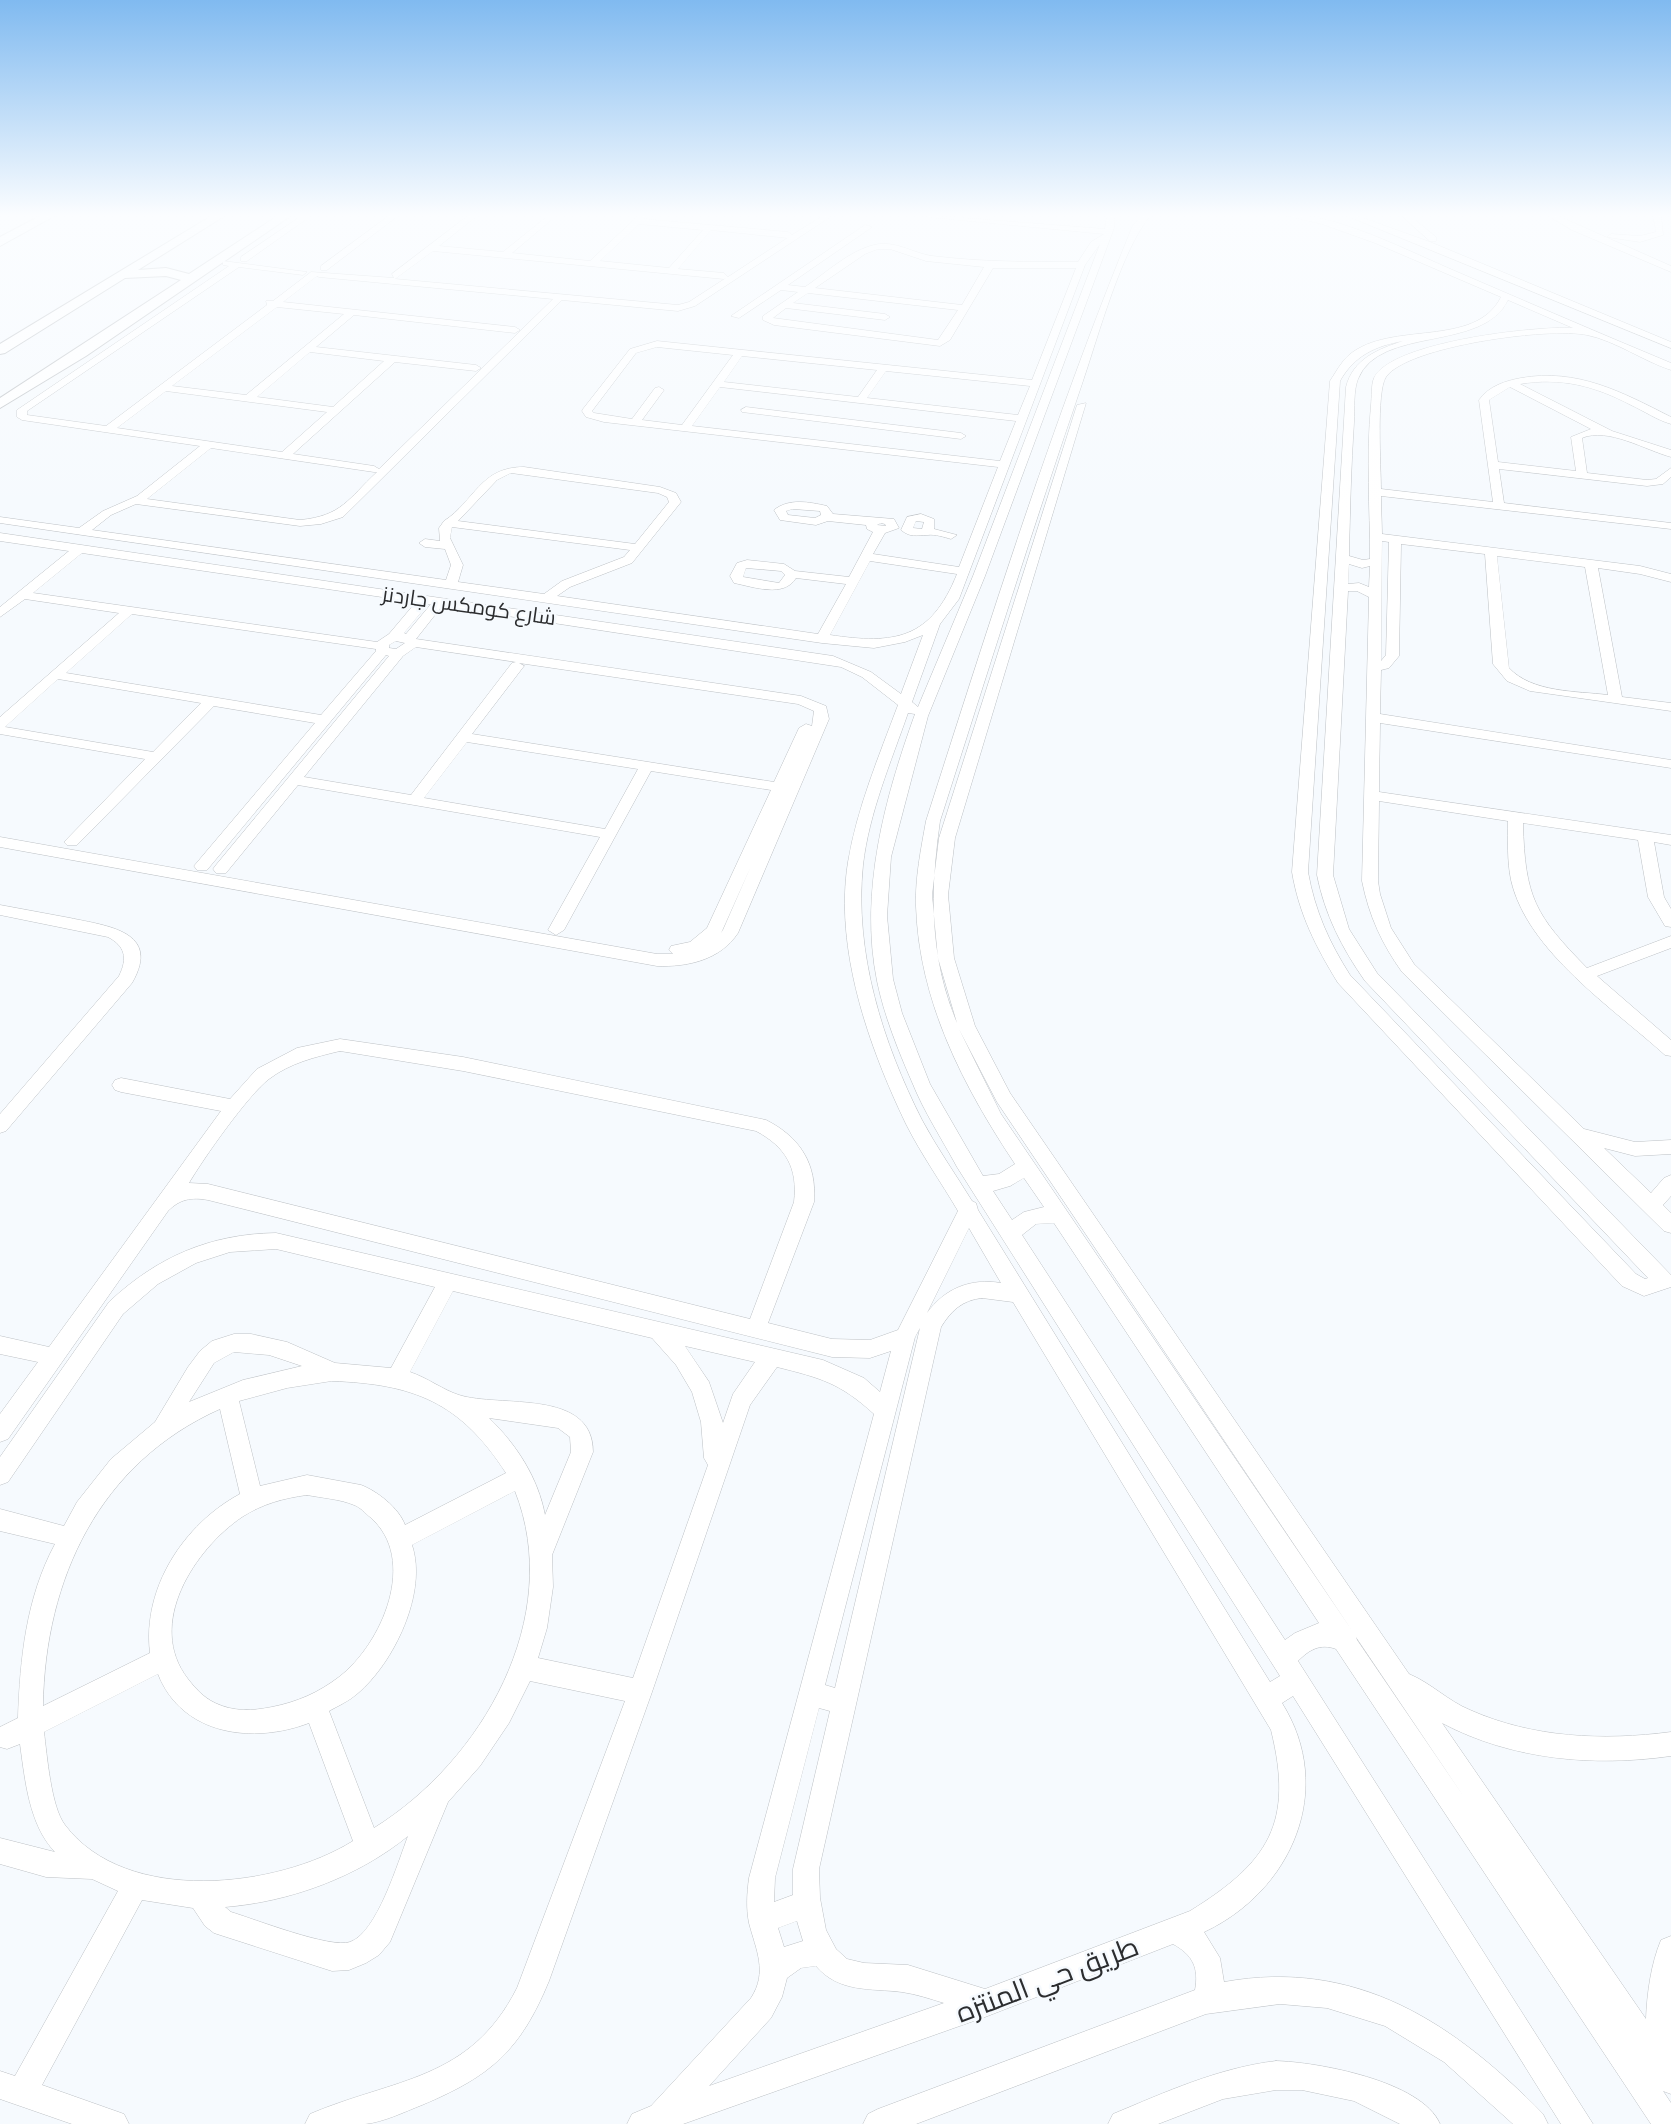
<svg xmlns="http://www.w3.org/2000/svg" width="1671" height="2124" viewBox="0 0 1671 2124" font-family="'PT Serif',Cairo,serif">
<rect width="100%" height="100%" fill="#f6fafe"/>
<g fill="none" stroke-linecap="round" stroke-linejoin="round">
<g stroke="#bdc1c5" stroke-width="1">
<path id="street" d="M303,215h9l-65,46h-6v-4z
M390,215h9l-72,55h-6v-4z
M469,215h9l-39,31 64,6 46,-37h8l-45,38 78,8 49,-46h8l-4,4 145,13 4,3 32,-20h9l-138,91 -17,5 -116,-11 -219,217 -22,7 -21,2 -164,-22 -25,11 -19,15 354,50 5,-15 -6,-16 -20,-2 -6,-4 6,-4 15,2 -1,-13 5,-7c31,-20 36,-54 80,-54l136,20 16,6 5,9 -49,61 -62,24 -13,9 261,38 28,-50 -50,-6c-12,20 -42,9 -62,5l-4,-7 7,-13 10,-3 37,4 11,7 54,6 24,-45 -6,-3 -1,-4 -38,-4 -12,4 -36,-5 -6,-10c15,-12 35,-8 53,-4l6,8 61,5 5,9 -14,5 -12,21 86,13 39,-100 -394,-45 -18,-5 -4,-6 1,-2 47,-60 27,-8 375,39 44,-112h-83l-43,72 -10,6 -166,-21 -11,-5v-4l35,-24 -17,-2 -42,28 -8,-2 134,-91 7,2 -84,58 17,2c21,-14 44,-36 69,-42 21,-5 38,8 58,11 49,6 97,6 146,6l13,-20 13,-8 -175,-17 -4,-2 180,14 2,-14h8l-1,13 -129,348 -57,140 -37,141 -4,59 6,63 9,34 28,71 53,92 16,-2 16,-10c-52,-78 -96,-163 -99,-258 -1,-28 5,-57 10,-85 64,-200 127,-401 207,-596l10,-10h8c-29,33 -53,122 -68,166 -50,146 -96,293 -143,440 -10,70 -11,136 17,202l-19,-65 -6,-63 7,-57 138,-433 9,-2 -131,435 -7,57 6,63 21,68 35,67 399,581c22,9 39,27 61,36 63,28 133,31 201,22v24c-77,11 -159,4 -229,-33l204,296c1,-26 5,-55 15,-79l10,-4v158l-8,-3 8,12v21h-20l-315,-475c-16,-6 -27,1 -38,12l295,463h-32l-268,-428 -11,7c54,86 10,188 -78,229l16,26 4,24c133,-24 230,41 319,132l5,10h-35l-69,-62 -59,-36 -58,-18 -47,-4 -74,10 -290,110h-53l5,-10 10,-5 317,-119c4,-22 -2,-35 -22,-46l-188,73 -302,107h-56l5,-10 19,-8 100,-108c17,-26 5,-48 -2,-75 -3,-15 -2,-30 0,-45l125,-464c-34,-31 -53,-36 -97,-47l-27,38 -98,287 -103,289c-29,70 -58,95 -127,124 -18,7 -38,17 -57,19 -19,0 -40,0 -60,0l5,-10c85,-36 160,-33 207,-126l108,-287 -95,-20 -21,42 -29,43 -32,36 -58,140 -11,13 -13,8 -17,7 -17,1 -118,-38 -9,-7 -12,-18 -51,-8 -100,185 82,29 5,10h-57l-72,-25v-28l15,5 103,-185 -26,-12 -46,-2 -46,-13v-26l55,14c-26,-27 -30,-72 -35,-108l-13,5 -7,-2v-20l18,-9c2,-59 8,-120 37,-174l-55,-13v-22l64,17 13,-24 34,-43 44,-37 33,-55 12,-16 12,-10 22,-7h17l36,8 48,21 56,5 44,-81 -159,-38 -46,3 -34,11 -38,21 -35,30 -115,168 -8,3v-28l109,-155c48,-45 101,-68 167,-69l547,127 41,18 16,14 11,-41 -21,7 -38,-1 -624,-157c-17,-3 -28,-1 -40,11l-160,228 -8,3v-28l38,-52 -38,-8v-18l49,11 172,-236 -100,-19 -6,-2 -3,-5 3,-5 6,-2 109,21 27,-30 40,-21 43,-9 123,18 303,63c34,17 51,44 48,82l-46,121 64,16 38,1 28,-10 60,-119c-17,-29 -37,-57 -52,-87 -37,-77 -72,-175 -58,-262 9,-54 31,-106 50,-157l-36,-28 -21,-10 -399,-61 -26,33 385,57 25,10 3,13 -91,214c-18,27 -50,34 -81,33l-657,-119v-10l657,117h16l-4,-4 2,-4 19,-4 17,-14 64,-138 -120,-19 -87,159 -8,5 -8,-5 52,-93 -302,-52 -72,88h-10l-3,-4 3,-4 173,-209 -3,-1 -179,215h-10l-3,-4 121,-143 -101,-17 -137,139h-10l-3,-3 3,-3 78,-80 -145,-25v-17l119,-104 -94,-14 -25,18v-10l69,-56 -69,-10v-8l833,123 38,16 30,22 22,-59 -18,7 -31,6 -52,-5 -822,-120v-6l79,11 24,-17 34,-15 63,-50 -178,-26 -5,-3v-7l212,-144 -6,-1v-4l84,11 -4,3 -64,-8 -212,144v4l79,11 161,-121 -1,-4h7l38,-29 83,6 -2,-4zM639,224l64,6 -34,38 -69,-7zM711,230l77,8 1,-1 -61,40 -4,-4 -46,-4zM1100,244l-127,332 -55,131 -6,-5 28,-78 19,-25 126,-334zM878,249h12l36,12 58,6 -22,38 -147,-17 50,-34zM433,251l291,28 2,-1 -37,24 -11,3 -283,-26zM317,276l2,1 234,22 -174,170 -5,-3 -81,-12 102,-92 81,9 5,-3 -5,-3 -160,-18 38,-32 161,18 5,-3 -5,-3 -232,-25zM808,293l150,17 -20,30 -165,-22 13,-10 99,12 5,-3 -5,-3 -92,-11zM277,307l67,7 -98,81 -74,-9zM657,347l76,8 -51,70 -40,-5 22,-30 -5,-3 -4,1 -23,31 -38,-6 -2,-2 44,-58zM310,352l74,9 -51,46 -76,-10zM742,356l135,14 -19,27 -134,-15zM886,371l144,15 -12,29 -151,-17zM720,387l296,34 -16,40 -308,-35zM166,391l161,21 -45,40 -165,-24zM211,448l163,24h3c-29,27 -35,44 -77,48l-153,-21zM511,473l147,20 9,4 2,5 -34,42 -177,-23 39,-41zM793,509l27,2 1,4 -6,3 -27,-3 -2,-4zM881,523l4,1 1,2 -9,-1zM452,527l178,23 -6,7 -62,24 -18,13 -86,-12 5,-17 -13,-27zM82,553l334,49 -27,32 -12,8 -344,-49zM870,561l87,13c-26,65 -62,71 -127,61zM746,568l35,3 4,4 -6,8 -36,-6zM428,604h3l-25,30 -2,-1zM132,614l244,35v2l-55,64 -255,-42zM396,641l9,2 -9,6 -7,-1v-3zM416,647l100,15 -4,1 -101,132 -107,-18 99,-121zM519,663l279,41 16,7 -2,15 -6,-2 -7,4 -25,54 -302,-48 52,-68zM58,679l143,24 -48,49 -148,-25zM908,713l7,1c-30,83 -56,178 -38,267 7,34 21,69 35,101 12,30 30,57 45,85l323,509 -10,6 -292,-472 -2,-7 -4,-2c-16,-26 -35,-53 -50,-81 -39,-77 -68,-167 -59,-255 6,-52 28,-103 45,-152zM467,742l171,27 -33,60 -181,-31zM751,866l-28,64 -2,3 1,-2zM959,1029l38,73 356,530 -352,-518zM340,1051l123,20 293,60c30,16 42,37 38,71l-44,117 -542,-135 -19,-1c14,-24 59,-88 80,-104 21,-16 46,-22 71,-28zM1024,1178l20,29 -20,5 -12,8 -19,-29 17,-5zM1054,1223l265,400 -24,10 -10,7 -263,-405 14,-11zM969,1228l32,55c-30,-5 -56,5 -74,30zM453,1291l199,47 24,27 16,27 9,30 3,36 4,7 -75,213 -95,-20 9,-30 6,-41 -1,-32 41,-103c0,-64 -93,-44 -134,-57 -16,-5 -31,-17 -49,-23zM982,1298l31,4 258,428c23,93 -2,132 -81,181l-205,78 -77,-24 -44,-2 -17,-4 -11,-10 -10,-19 -6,-32 -1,-29 122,-542c10,-16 21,-27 41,-29zM920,1328l-85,360 -10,-3 90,-348zM685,1346l70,16 -22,32 -10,29 -14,-41zM234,1352l35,3 33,11 -59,14 -54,22 25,-39zM332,1381c82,3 128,21 174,92l-101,52c-6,-17 -28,-34 -44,-40l-54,-10 -47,11 -21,-85 48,-13zM220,1409l20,85c-56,30 -98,94 -90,159l-107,53c2,-127 56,-243 177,-297zM489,1418l69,10 12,9 1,15 -26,63c-7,-37 -28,-70 -56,-97zM515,1491c50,126 -33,270 -141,337l-45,-117c9,-5 20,-10 28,-17 37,-31 71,-102 55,-149zM307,1495c15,3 33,4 47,10 6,2 11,8 16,12 49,42 12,127 -31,160 -21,16 -42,25 -67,30 -20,4 -38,5 -57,-4 -12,-6 -19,-14 -27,-24 -43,-55 7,-130 54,-162 20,-13 42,-19 65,-22zM1356,1637l108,160 -107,-157zM158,1674c24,62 96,70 151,49l44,118c-75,47 -227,65 -288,-16 -14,-18 -18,-70 -21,-93zM819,1708l11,3 -37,158v26l-19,7 1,-24zM408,1836c-10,26 -31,97 -58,106 -19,7 -96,-23 -119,-30l-6,-5c64,-5 133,-30 183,-71zM797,1921l6,20 -19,6 -6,-19zM816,1966c23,27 54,22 86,26 14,2 29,7 42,11l-235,83 62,-68 11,-21 5,-19 14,-10z
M1284,215c48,-4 126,37 171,56 72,31 144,62 216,92v7c-28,-9 -55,-29 -84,-35 -37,-8 -180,11 -201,42 -10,15 -5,91 -5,112l112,13 -14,-102c10,-14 26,-19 42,-22 56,-10 101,14 150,39v7c-14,-4 -27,-13 -40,-19 -36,-19 -70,-28 -111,-21l92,47 59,19v7c-26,-7 -63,-30 -89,-19l5,35 60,7 9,-1 15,-11v9l-8,7 -16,2 -148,-17 5,34 167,20v6l-290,-33 1,38 258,32 31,8v8l-31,-8 -42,-6 24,129 49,6v8l-141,-20 -23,-10 -14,-17 -8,-110 -84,-10 -2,112 -10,12 -8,2 -1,44 291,46v8l-291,-45 -1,69 292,43v10l-17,-3 10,55 7,12v18l-6,-1 -17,-29 -10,-57 -115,-17c2,75 12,92 64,145l84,-32v12l-74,28 74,64v16l-6,-1c-52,-47 -138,-104 -154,-175 -4,-19 -3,-40 -3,-59l-129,-20 -1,80 2,13 11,34 23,36 170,165 51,13 36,-2v14l-36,2 -31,-8 47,45 13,-15 7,-3v21l-8,9 8,8v20l-7,-2 -262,-259c-20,-28 -33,-56 -40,-91l7,-284 -12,-6h-9l-15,284 16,54 28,44 294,302v12l-27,9 -22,-10 -284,-303c-22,-36 -39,-69 -46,-111l38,-491c6,-9 11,-19 19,-26 42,-35 126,-6 152,-58l-126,-54 -53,-19zM1508,300l65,28c-38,-2 -182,14 -199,50 -3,7 -2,19 -3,27 -5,52 -1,103 -1,154l-7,1 -14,-4c1,-45 2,-89 5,-134 1,-14 -1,-30 4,-43 22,-54 125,-26 150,-79zM1403,341c-25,8 -50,18 -57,46l-29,488c8,40 25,73 48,106l283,297 -3,1 -9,-5 -286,-299c-21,-33 -35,-64 -42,-103l32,-491c14,-25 35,-35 63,-40zM1510,387l81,42 -20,8 5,34 -78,-9 -9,-62zM1382,541l7,1 -3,113 -5,6zM1497,556l88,11 23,128c-31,-4 -76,-2 -99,-27zM1349,564l13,4 8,-2 -1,21 -10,-4 -11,1z
M1345,215h10l75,27 241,100v6z
M1401,215h8l27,22v4h-6z
M1547,215h9l115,51v6l-99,-42z
M1653,215h8l2,20 -23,7 -33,-5 4,-3 29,2 16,-4z
M746,407l215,26 5,3 -5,3 -219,-27 -1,-2z
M921,514l13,5v10l23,6 -6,4c-7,-2 -16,-5 -23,-4 -12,0 -17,3 -27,-5l6,-13zM916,521l8,1 -2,7 -9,-1z
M0,905c23,4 47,9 70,13 37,8 92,13 62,65l-126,148 -6,2v-19l119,-138c9,-18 6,-30 -11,-39l-108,-22z
M1276,2061c41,1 146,20 164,63h-40l-46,-23 -52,-11h-26l-53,9 -65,25h-50l5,-10c53,-22 105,-46 163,-53z"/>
</g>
<g stroke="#bdc1c5" stroke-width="2">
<path id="secondary" d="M42,215h14l-56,31v-9z
M213,215h13l-88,55 28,-2 23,6 90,-59h13l-206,141 -86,52v-10l181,-118 -15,-4 -41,2 -120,75 -5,1v-10z"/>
</g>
<use href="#street" fill="#fff" fill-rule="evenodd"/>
<use href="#secondary" fill="#fff" fill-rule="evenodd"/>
</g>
<linearGradient id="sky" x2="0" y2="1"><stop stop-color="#80baf0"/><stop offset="0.42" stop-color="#fbfdff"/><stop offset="1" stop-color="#fbfdff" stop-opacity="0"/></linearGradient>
<rect width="1671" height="512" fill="url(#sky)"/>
<g text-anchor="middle" stroke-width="5" stroke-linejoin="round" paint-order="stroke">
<g font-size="21" fill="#2c2d2f" stroke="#f6fafe">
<text transform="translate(469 606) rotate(8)" y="7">شارع كومكس جاردنز</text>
</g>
<g font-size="28" fill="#2c2d2f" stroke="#f6fafe">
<text transform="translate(1047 1979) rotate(-21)" y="10">طريق حي المنتزه</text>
</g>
</g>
</svg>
